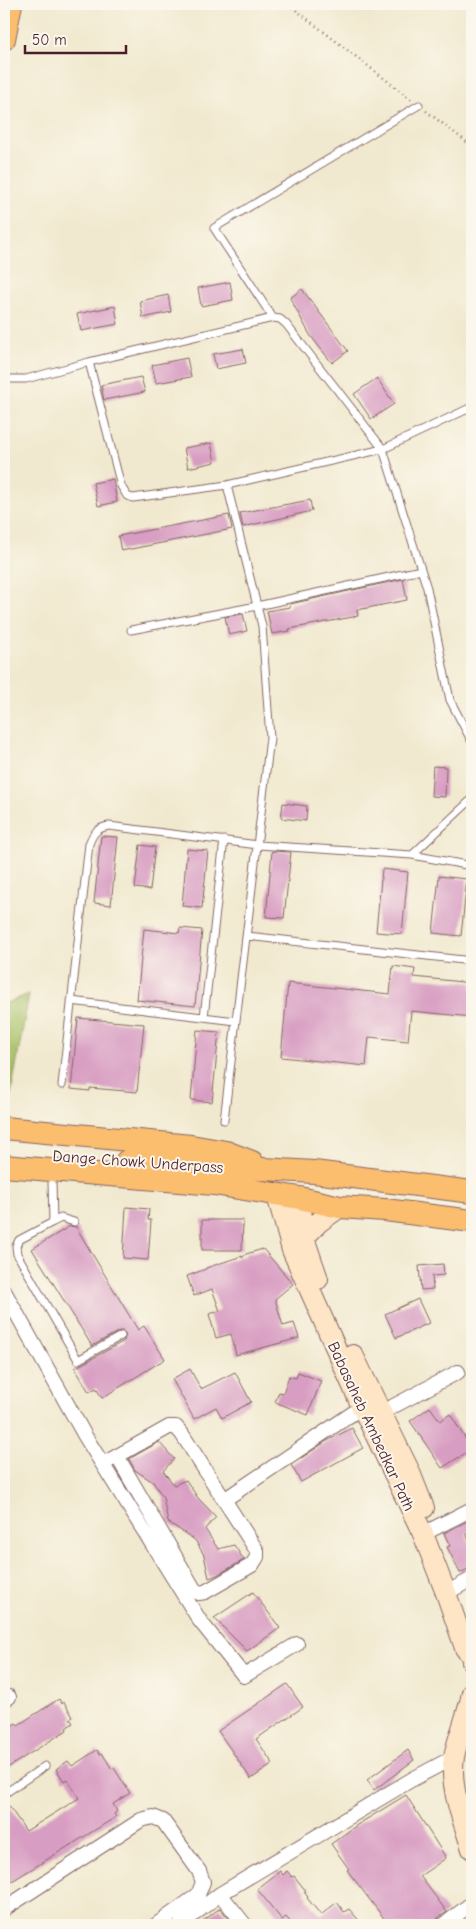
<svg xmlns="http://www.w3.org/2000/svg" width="476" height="1929" viewBox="0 0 476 1929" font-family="'Comic Neue',sans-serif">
<rect width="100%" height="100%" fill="#fbf7ec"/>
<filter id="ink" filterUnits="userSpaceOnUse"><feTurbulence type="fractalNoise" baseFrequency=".02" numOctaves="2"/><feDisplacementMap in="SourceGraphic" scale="10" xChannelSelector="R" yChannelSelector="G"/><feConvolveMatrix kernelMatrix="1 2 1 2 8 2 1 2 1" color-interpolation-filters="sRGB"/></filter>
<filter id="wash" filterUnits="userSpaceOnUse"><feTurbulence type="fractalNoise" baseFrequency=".0096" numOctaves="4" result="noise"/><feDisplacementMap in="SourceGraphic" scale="20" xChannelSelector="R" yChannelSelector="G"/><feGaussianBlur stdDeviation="1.12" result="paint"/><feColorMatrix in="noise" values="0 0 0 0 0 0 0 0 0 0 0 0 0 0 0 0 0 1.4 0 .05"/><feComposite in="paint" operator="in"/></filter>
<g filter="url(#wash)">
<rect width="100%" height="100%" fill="#f1e9cf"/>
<path fill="#a9c167" stroke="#7a7049" d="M29,994l-23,127 -2,-1v-116z"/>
<g id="blocks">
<path fill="#d89dc2" d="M230,282l3,18 -32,6 -3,-18z
M302,289l46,62 -16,12 -22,-28 -20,-37z
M168,295l3,17 -28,6 -3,-17z
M115,306l3,18 -37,7 -4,-17z
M243,349l3,14 -30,6 -3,-15z
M187,358l4,19 -35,6 -4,-18z
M141,377l4,15 -41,8 -3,-15z
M377,378l17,26 -23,15 -17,-25z
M211,443l4,19 -27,6 -4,-20z
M113,479l4,23 -19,4 -5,-23z
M310,500l2,11 -69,16 -3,-14z
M229,515l3,14 -111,22 -3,-15z
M403,579l4,21 -50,10 1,6 -69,13 1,2 -18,3 -5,-23 23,-4v-3z
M243,614l4,17 -18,4 -4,-18z
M433,766l13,1 -1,30 -14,-1z
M283,803l24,3 -1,15 -25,-3z
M101,836l17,1 -7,68 -17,-2z
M140,845l15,2 -5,43 -15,-2z
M187,849l21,2 -6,57 -20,-2z
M272,851l19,1 -7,66 -18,-1z
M382,869l26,3 -6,62 -26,-2z
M439,876l28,3 -6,57 -28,-3z
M180,928l22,2 -7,76 -58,-6 7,-71 35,4z
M393,966l22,3 -1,8 58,6v34l-61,-6 -3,30 -39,-4 -3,29 -85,-9 7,-74 102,11z
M78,1018l66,6 -7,68 -47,-4v3l-19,-2z
M197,1030l22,2 -7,70 -21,-2z
M126,1207l23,2 -1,11h3l-3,40 -25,-2z
M202,1220h41l-1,30h-40z
M70,1226l6,1 62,103 6,-4 21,33 -63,39 -6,-10 -7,4 -14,-24 49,-27 2,-7 -3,-3h-4l-27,15 -60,-97z
M263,1249l30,35 -18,15 8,27 11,-3 5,15 -63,17 -5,-21 -15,4 -7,-24 11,-3 -8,-22 -18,7 -7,-20 19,-7v-1l36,-12v2l4,-4z
M443,1264l1,11 -12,1 1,13 -12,1 -2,-24z
M418,1299l11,24 -33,15 -11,-24z
M190,1369l11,20 34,-17 16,30 -29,16 -6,-11 -22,12 -22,-40z
M298,1372l23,9 -13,34 -33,-13 4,-10 4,1 6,-17 7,2z
M430,1407l10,14 10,-7 22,35 -30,19 -32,-47z
M352,1428l11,20 -62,34 -10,-17 34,-23z
M159,1442l15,17 -11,12 11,14 12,-5 12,18 18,19 -11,12 13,20 16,-4 10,15 -27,15 -8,3 -5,-23 -9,-15 -27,-18 -5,-25 -10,-15 -18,-12 -6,-11z
M472,1519v11l-6,4 6,12v21l-12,6 -13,-26 3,-1 -6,-13z
M253,1592l27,36 -33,23 -33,-33z
M287,1684l16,23 -47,32 17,25 -22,15 -33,-48z
M59,1699l3,5 2,-2 9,15 -3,2 3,4 -7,5 1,2 -63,40v-40l12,-7 2,2z
M97,1750l3,4 2,-1 10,16 2,-1 16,25 -17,11 4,7 -3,3 2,3 -112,69v-87l22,32 53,-33 -12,-19 -3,2 -8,-12 12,-8 4,5z
M408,1750l6,10 -40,30 -7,-10z
M406,1795l40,63 -26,18 27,36 -9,6 -3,7h-46l-42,-55 2,-1 -18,-25 26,-19z
M280,1871l3,4 4,-4 5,6 2,-1 12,15 -2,1 4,5 -1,1 14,17 16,-13 7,10 5,-3 14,16h-70l-7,-8 -4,3 -25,-31z
M220,1908l14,17h-36z"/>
</g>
</g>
<g filter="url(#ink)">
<use href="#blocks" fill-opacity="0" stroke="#846664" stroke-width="1"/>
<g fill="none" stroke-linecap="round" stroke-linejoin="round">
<g stroke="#846664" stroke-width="9">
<path id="lane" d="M273,318l-59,-90 205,-123
M89,362l32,124 6,10 6,2 94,-13
M4,379h22l63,-17 184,-44 7,1 6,5 97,125 89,-42
M131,630l126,-24 164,-36
M412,855l60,11
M247,936l225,25
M71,1001l165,20
M204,1017l20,-177
M62,1085l27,-241c4,-11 8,-16 20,-18l149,19 154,10 60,-56
M224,1120l46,-382 -8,-112 -35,-141 156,-36 44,139 23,112 22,42
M52,1181l1,41 -34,18 -3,6 1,8 61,106 43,-24
M53,1222l8,-4 13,4
M4,1794l41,-28"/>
</g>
<g stroke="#846664" stroke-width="16">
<path id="street" d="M4,1291l81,145 115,185 44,55 53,-32
M373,1417l85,-45
M103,1464l66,-37h7l6,7 75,117v6l-5,8 -47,27 -6,1 -5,-4 -77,-133
M224,1500l138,-93
M423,1534l49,-25
M446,1593l26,-14
M4,1700l5,-3
M220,1894l25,31
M4,1909l137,-89 12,-3 10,4 36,50 4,11 -5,13 -42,30
M180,1925l40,-31 191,-114 43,-23
M444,1925l28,-22"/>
</g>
<g stroke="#846664" stroke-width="22">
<path id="secondary" d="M277,1195l15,55 70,157 61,127 23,59 19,55 6,7 1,7
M300,1198l4,40
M318,1279l-14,-41 15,-16 21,-15
M353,1355l56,115 15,38
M472,1693c-4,22 -14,43 -18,64 -5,31 9,63 18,92"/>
</g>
<g stroke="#846664" stroke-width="24">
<path id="primary" d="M4,39l7,-35
M4,1128l187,18 35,6 26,10
M127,1161l187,11 158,20
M4,1166l210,18 86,14 40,9 45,3 87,11"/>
</g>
<path stroke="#846664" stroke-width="2.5" stroke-dasharray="1 4" stroke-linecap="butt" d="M288,4l124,96
M426,111l46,35"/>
<use href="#lane" stroke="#fff" stroke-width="7"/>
<use href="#street" stroke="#fff" stroke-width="14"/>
<use href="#secondary" stroke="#fde5c5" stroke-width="20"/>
<use href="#primary" stroke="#fbbd6e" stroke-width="22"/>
</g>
</g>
<g text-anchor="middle" stroke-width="4" stroke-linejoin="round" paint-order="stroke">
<g font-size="16" fill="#4a1f2b" stroke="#fbf7ec">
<text transform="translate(138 1161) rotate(4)" y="6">Dange Chowk Underpass</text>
<text transform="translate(372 1426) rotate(65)" y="6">Babasaheb Ambedkar Path</text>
</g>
</g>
<rect width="476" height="1929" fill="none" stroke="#fbf7ec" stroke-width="20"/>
<path d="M25 45v8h101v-8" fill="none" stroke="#4a1f2b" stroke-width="2.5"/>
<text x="32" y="45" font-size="15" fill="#4a1f2b" stroke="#fbf7ec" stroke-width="4" paint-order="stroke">50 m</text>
</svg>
